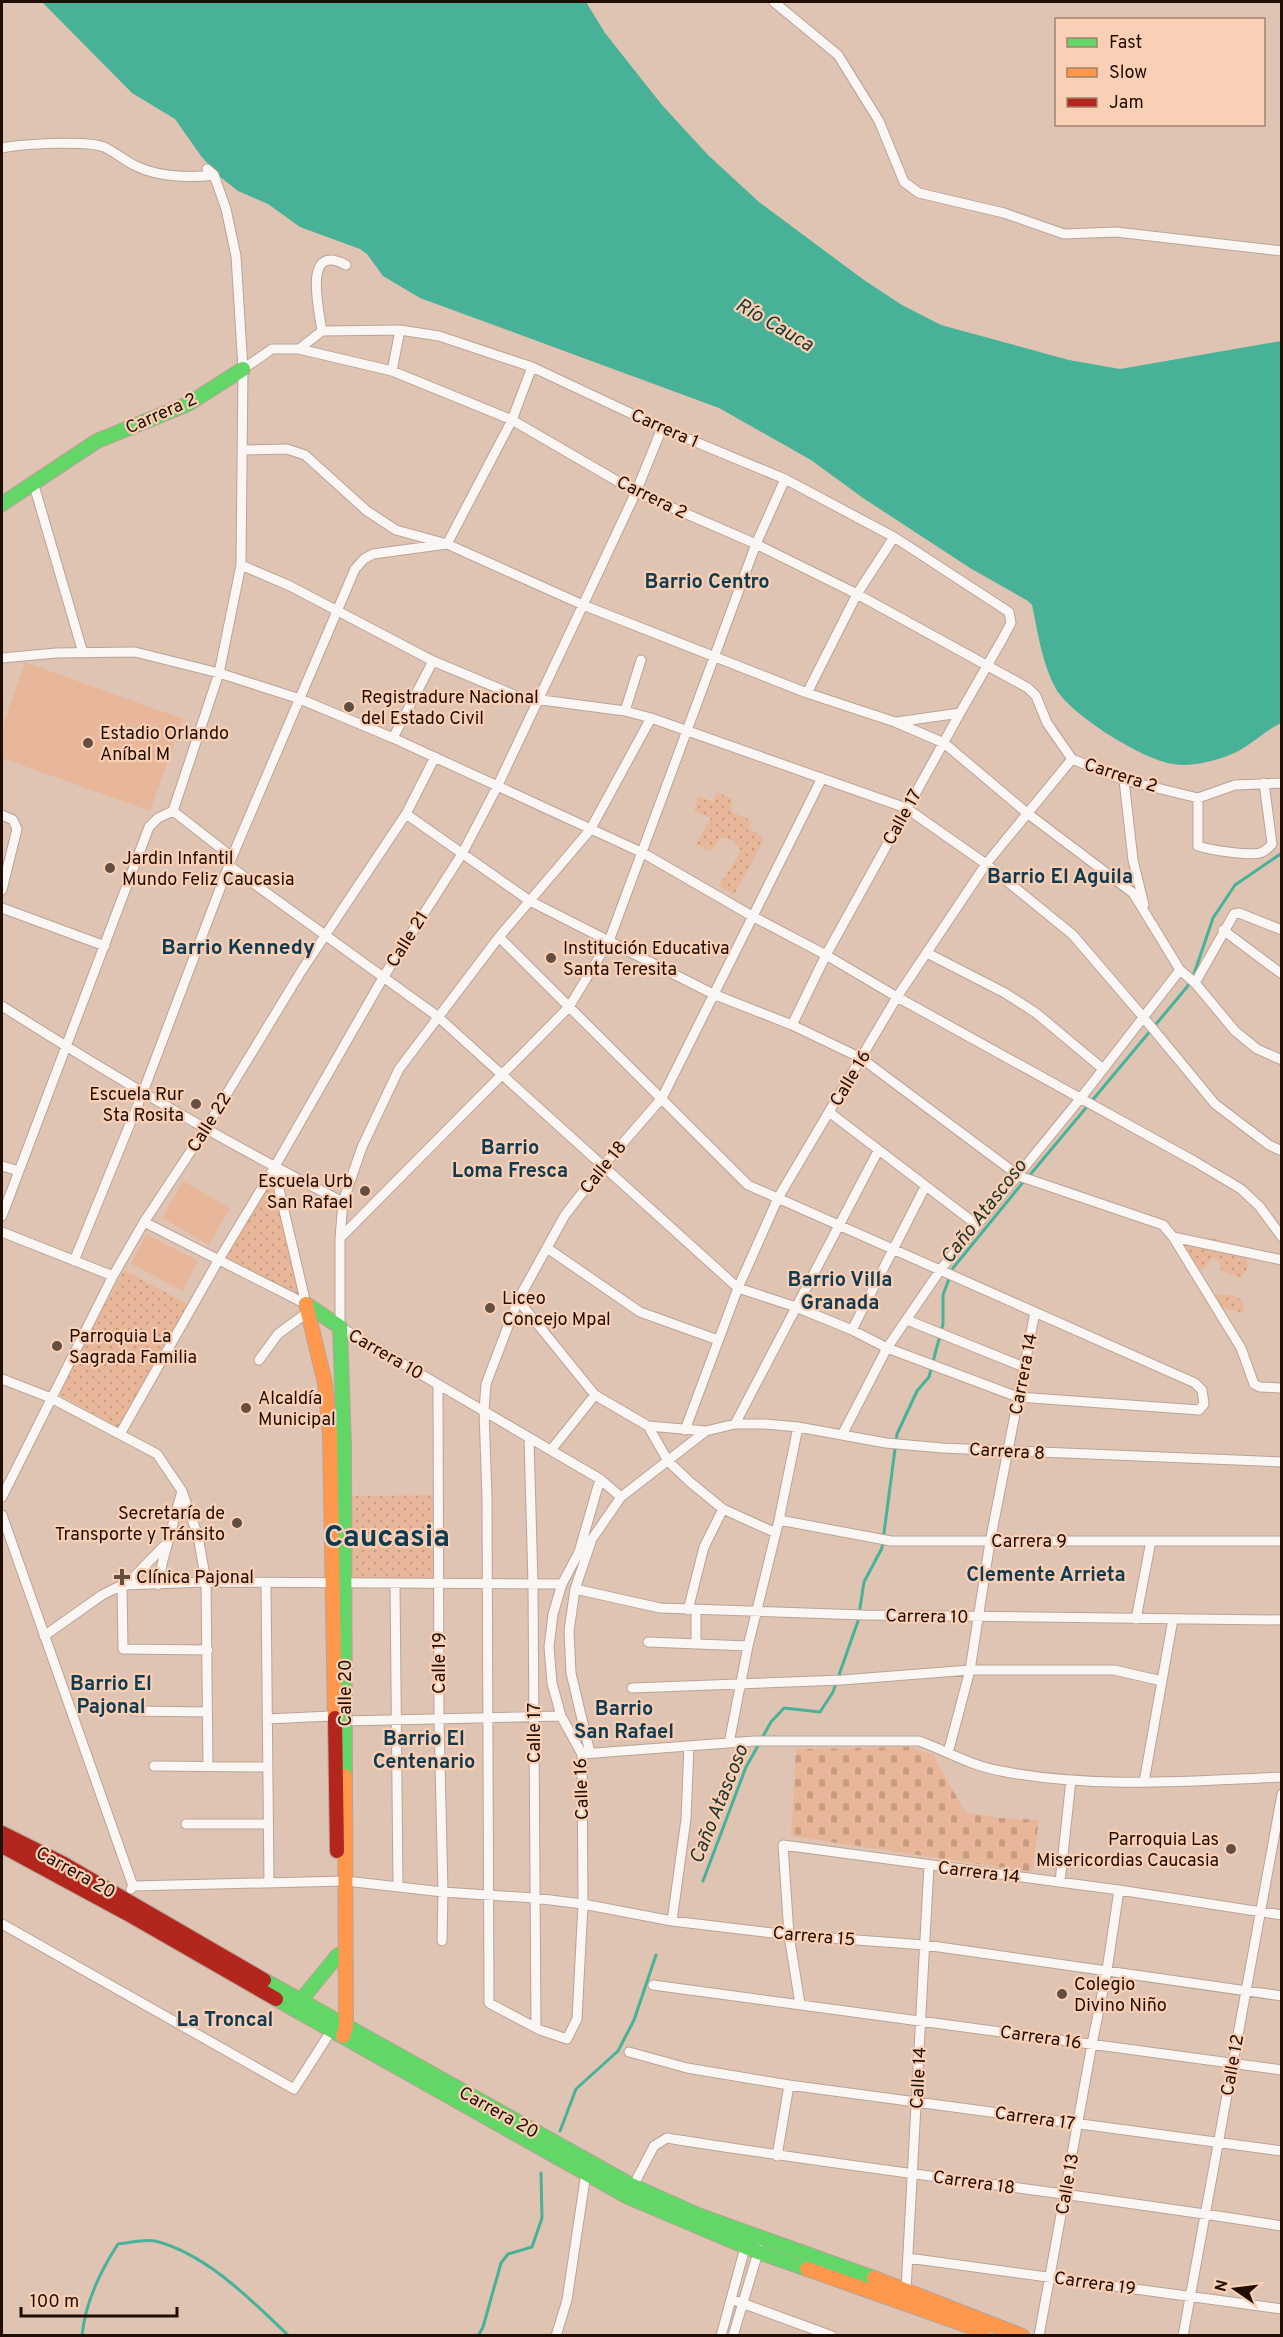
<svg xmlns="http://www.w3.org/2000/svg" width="1283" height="2337" viewBox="0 0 1283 2337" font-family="Overpass,sans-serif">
<defs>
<pattern id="grass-dots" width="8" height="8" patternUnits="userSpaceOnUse" patternTransform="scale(1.5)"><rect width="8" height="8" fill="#e8b799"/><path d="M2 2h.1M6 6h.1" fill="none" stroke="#c79c82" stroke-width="1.8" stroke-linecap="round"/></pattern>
<pattern id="cemetery-stones" width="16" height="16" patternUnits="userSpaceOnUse" patternTransform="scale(1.5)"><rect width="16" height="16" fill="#e8b799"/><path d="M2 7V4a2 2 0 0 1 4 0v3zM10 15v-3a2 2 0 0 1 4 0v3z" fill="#c79c82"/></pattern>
</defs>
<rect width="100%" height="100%" fill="#e0c4b3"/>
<path fill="url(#grass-dots)" d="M717,792l15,7 -1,12 21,10 -3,7 13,8 1,5 -29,54 -15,-9 22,-35 -6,-9 -13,-5 -11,14 -15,-7 15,-26 -17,-7 4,-15 15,6z
M273,1176l29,123 -80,-39z
M1210,1238c17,2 33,9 38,26l-1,6 -7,8 -18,-7 -4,-11 -6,-3 -6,9 -5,4 -20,-9 -4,-13 2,-6 23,6z
M124,1270l65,35 -68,124 -64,-36z
M1214,1294l17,1 11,5 2,13 -21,-5z
M435,1495v83h-87v-82z"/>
<path fill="url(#cemetery-stones)" d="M909,1747l24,8 32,57 34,6 40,2 -7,52 -241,-36 5,-87z"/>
<path fill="#e8b799" d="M25,662l158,57 -33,92 -148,-53v-30z
M183,1181l47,27 -21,37 -47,-27z
M146,1234l52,27 -15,30 -52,-27z"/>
<path fill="#47b298" d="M42,2h544l19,31 57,72 46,50 51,47 105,78 38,25 39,20 128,35 51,9 161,-28v382c-19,9 -33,26 -54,33 -16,6 -37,11 -54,8 -30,-4 -102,-49 -117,-75 -14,-25 -18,-56 -24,-84l-4,-4 -58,-33 -107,-70 -52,-38 -92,-52 -299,-110 -37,-22 -16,-22 -7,-5 -60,-22 -32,-23 -30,-13 -19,-15 -18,-20 -26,-37 -43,-26z"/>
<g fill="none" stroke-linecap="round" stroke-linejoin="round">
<path stroke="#47b298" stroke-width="3" d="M1029,1176l158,-189 7,-13 19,-56 22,-33 47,-32
M762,1738l9,-16 13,-14 36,4 13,-20 25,-71 6,-39 18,-34 15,-114 20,-43 12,-14 14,-53v-29l10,-27 71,-87
M703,1881l43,-114 13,-23
M560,2131l16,-42 42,-38 16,-31 22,-65
M82,2336c3,-32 19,-66 36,-92 11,-1 26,-5 37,-3 52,13 96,59 134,95
M478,2336l5,-9 18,-64 7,-9 24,-7 10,-29 -1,-45"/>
<g stroke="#b9a396" stroke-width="11">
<path id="street" d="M774,2l64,53 41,66 25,61 15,11 85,20 60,21 52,-2 166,19
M2,148c20,-4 84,-8 102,-1 11,5 21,14 32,19 22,11 54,12 78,9
M322,331c-3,-21 -20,-90 24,-66
M299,349l23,-18 78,-1 39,6 93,31 130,61 123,51 109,58 115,75 2,11 -8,15 -43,75 -134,242 -34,70
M243,369l29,-20h27l93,22 120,49 124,72 120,52 101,50 171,94 8,8 11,27 25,36 52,21 74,18 37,-13 47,-2
M392,371l8,-41
M244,450l43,-1 18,6 62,56 29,19 51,14 136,61 224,88 88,29 49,21 83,70 106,80 47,77 15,13 40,48 22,18 25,11
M33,482l50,171
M241,565l49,21 143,75 86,36 106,14 26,7 255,90 80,56 87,71 71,83 71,86 54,41 13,6
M2,658l54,-5 79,-1 84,21 81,26 93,39 250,115 109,63 74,39 71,42 297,164 47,28 19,18 22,30
M807,693l50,-99 37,-57
M625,711l16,-51
M897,722l63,-9
M393,738l40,-77
M1124,780l9,80 11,45
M1198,798v48c13,4 50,10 62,7 6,-2 8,-5 12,-9l-8,-61
M173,811l59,46
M406,814l124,87 183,93 79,31 69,33 158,118 144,49 10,12 109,23
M2,815l11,5 4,9 -15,61
M228,865l209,151 301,272 58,19 56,23 35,18 131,49 181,13 5,-6 -2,-14 -7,-7 -447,-198 -249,-248
M2,908l103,38
M1223,930l59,44
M927,953l78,40 31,20 67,56
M1195,983l39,-69 5,-1 43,17
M2,1006c110,70 224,137 341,196
M829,1112l148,113
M2,1166l17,5
M274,1168l32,136
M2,1216l147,-389 9,-9 15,-7 46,-138 22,-108 2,-196 -7,-113 -10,-47 -12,-34 -7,-6
M144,1222l162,82
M2,1232l111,44
M1173,1237l68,111 13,36 6,3 22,1
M340,1238l229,-231 40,-66 147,-397 29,-65
M547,1248l93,64 78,28
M74,1261l69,-169 89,-235 123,-288 9,-10 9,-5 74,-10 65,-124 20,-53
M518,1300l77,95 53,31 20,35 22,21 33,27 53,24
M907,1320l117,47
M852,1330l73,-143
M259,1360l19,-26 30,-22
M2,1379l49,19 106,56 25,37 16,45 8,46 2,185
M438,1385l1,334 4,173 -1,49
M735,1424l143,-273
M648,1426l58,5 29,-7h30l33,3 88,16 56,5 340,14
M685,1430l53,-142 40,-90 119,-201 89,-133 86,-105
M120,1434l98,-173 56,-93 110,-192 78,-122 35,-67 86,-182 53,-113 26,-64
M842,1435l45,-87 54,-79 139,-170 100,-129
M529,1438l4,146 3,444
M551,1450l44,-55
M600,1479l-21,73 -17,32 -9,30 -4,33 3,36 9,33 21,38 1,150 -6,115 -10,20 -27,-9 -51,-27 -2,-505 -3,-87 2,-27 32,-84 47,-85 38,-49 59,-68 160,-320
M2,1497l111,-221 31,-54 62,-94 96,-158 104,-156 29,-57
M621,1497l-21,-18 -260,-152v-89l3,-36 19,-55 37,-78 100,-132 91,-107 61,-112
M2,1515l131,371 -2,3
M779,1520l112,21h391
M266,1584l3,299
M395,1584l3,303
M122,1585l1,64 85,1
M158,1585l5,-25 19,-69
M125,1586l42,-43
M575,1589l85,19 203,7 419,5
M688,1610l16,-63 19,-38
M696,1610v34
M1136,1619l15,-78
M44,1636l58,-41 20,-10 84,-3 356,2
M648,1642l100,4
M632,1688l210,-8 128,-10h144l48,11
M133,1711l74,1
M267,1719l64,-3 14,5 216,-5
M729,1743l19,-97 31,-126 19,-93
M590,1753l-19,-80 -2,-42 6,-42 17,-50 29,-42 85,-66
M948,1753l22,-83 20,-128 45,-230
M582,1754l172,-13h165c28,10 52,25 82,30 92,18 188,10 281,6
M154,1766l114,1
M1144,1782l29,-163
M186,1824h82
M1060,1882l11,-102
M133,1886l213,-5 97,11 91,6 49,6 89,17 117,14 136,10 357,51
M672,1921l14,-102 3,-73
M2,1924l292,165 37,-58
M653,1985l629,85
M800,2004l-11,-69 -6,-90 336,45 163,25
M629,2052l58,16 102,17 493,66
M777,2156l12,-71
M633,2186l21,-40 13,-8c204,33 410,55 615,88
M908,2258l374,51
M906,2290l23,-425
M731,2299l101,37
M556,2336l11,-36 19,-127
M721,2336l25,-92
M733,2336l26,-87
M1039,2336l53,-292 15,-74 12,-80
M1183,2336l99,-542"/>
</g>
<g stroke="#b9a396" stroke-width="16">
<path id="fast" d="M2,504l95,-63 91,-37 55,-35
M306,1304l34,23 4,119 1,330
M264,1980l369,206 65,29 176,63
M276,1999l352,198 130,55 49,17
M301,2000l37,-45"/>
</g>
<g stroke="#b9a396" stroke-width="16">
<path id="slow" d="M306,1304l19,79 5,51 5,284
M343,2036l3,-9 -1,-251
M807,2269l176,62
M874,2278l148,58"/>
</g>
<g stroke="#b9a396" stroke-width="16">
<path id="jam" d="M335,1718l2,133
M2,1833l62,31 200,116
M2,1846l126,68 148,85"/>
</g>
<use href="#street" stroke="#faf6f4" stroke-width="9"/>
<use href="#fast" stroke="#63d668" stroke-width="14"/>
<use href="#slow" stroke="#ff974d" stroke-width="14"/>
<use href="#jam" stroke="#b3261e" stroke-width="14"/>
</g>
<g fill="#634e41" stroke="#f9cfb5" stroke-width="2">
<circle cx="349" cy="707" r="6"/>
<circle cx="88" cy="743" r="6"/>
<circle cx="110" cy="868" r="6"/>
<circle cx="551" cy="958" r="6"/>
<circle cx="196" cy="1104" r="6"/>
<circle cx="365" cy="1191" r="6"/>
<circle cx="490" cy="1308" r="6"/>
<circle cx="57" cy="1346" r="6"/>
<circle cx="246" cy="1408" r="6"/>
<circle cx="237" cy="1523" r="6"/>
<path d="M119 1568h6v6h6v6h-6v6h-6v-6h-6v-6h6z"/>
<circle cx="1231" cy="1849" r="6"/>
<circle cx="1062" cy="1994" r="6"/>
</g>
<g text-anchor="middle" stroke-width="4.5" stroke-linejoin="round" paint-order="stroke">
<g font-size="18" fill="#200e04" stroke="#f9cfb5">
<text transform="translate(161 413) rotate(-24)" y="6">Carrera 2</text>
<text transform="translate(665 428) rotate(24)" y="6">Carrera 1</text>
<text transform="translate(652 497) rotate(26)" y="6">Carrera 2</text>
<text transform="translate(1121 775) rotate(18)" y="6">Carrera 2</text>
<text transform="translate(902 817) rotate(-61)" y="6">Calle 17</text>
<text transform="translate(407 939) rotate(-58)" y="6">Calle 21</text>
<text transform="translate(850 1078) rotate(-59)" y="6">Calle 16</text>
<text transform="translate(209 1122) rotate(-58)" y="6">Calle 22</text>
<text transform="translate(603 1167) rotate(-51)" y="6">Calle 18</text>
<text transform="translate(386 1354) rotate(30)" y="6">Carrera 10</text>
<text transform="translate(1023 1374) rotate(-79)" y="6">Carrera 14</text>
<text transform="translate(1007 1451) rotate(3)" y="6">Carrera 8</text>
<text x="1029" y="1547">Carrera 9</text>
<text transform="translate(927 1616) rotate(1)" y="6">Carrera 10</text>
<text transform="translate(439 1663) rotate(-90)" y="6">Calle 19</text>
<text transform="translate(345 1693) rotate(-90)" y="6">Calle 20</text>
<text transform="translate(534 1733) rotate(-90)" y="6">Calle 17</text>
<text transform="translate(581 1789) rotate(-92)" y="6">Calle 16</text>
<text transform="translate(76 1872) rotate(29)" y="6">Carrera 20</text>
<text transform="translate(979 1872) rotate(7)" y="6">Carrera 14</text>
<text transform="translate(814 1936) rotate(5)" y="6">Carrera 15</text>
<text transform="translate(1041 2037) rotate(8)" y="6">Carrera 16</text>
<text transform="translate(1232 2065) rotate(-80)" y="6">Calle 12</text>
<text transform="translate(918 2078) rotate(-87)" y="6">Calle 14</text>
<text transform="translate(499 2112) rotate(29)" y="6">Carrera 20</text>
<text transform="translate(1035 2118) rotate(8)" y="6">Carrera 17</text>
<text transform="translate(974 2182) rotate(8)" y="6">Carrera 18</text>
<text transform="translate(1067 2184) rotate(-80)" y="6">Calle 13</text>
<text transform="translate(1095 2283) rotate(8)" y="6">Carrera 19</text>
</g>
<g font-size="18" fill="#200e04" stroke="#f9cfb5" text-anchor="start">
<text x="361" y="703">Registradure Nacional<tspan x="361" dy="21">del Estado Civil</tspan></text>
<text x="100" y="739">Estadio Orlando<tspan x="100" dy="21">Aníbal M</tspan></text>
<text x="122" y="864">Jardin Infantil<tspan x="122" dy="21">Mundo Feliz Caucasia</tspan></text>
<text x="563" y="954">Institución Educativa<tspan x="563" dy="21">Santa Teresita</tspan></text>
<text x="184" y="1100" text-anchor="end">Escuela Rur<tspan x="184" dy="21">Sta Rosita</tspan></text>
<text x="353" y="1187" text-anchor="end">Escuela Urb<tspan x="353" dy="21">San Rafael</tspan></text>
<text x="502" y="1304">Liceo<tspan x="502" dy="21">Concejo Mpal</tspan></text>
<text x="69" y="1342">Parroquia La<tspan x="69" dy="21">Sagrada Familia</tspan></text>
<text x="258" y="1404">Alcaldía<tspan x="258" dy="21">Municipal</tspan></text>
<text x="225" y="1519" text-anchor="end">Secretaría de<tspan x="225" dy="21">Transporte y Tránsito</tspan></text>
<text x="136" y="1583">Clínica Pajonal</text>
<text x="1219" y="1845" text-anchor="end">Parroquia Las<tspan x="1219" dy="21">Misericordias Caucasia</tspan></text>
<text x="1074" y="1990">Colegio<tspan x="1074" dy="21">Divino Niño</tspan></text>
</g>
<g font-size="20" font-style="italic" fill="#1d342d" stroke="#f9cfb5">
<text transform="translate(775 324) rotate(30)" y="7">Río Cauca</text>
<text transform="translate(983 1211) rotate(-52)" y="7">Caño Atascoso</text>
<text transform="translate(718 1804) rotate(-68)" y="7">Caño Atascoso</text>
</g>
<g font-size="20" font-weight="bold" fill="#0f3b51" stroke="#f9cfb5">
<text x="707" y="588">Barrio Centro</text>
<text x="1060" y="883">Barrio El Aguila</text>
<text x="510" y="1154">Barrio<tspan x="510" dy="23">Loma Fresca</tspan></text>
<text x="840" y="1286">Barrio Villa<tspan x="840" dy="23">Granada</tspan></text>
<text x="1046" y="1581">Clemente Arrieta</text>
<text x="111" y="1690">Barrio El<tspan x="111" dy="23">Pajonal</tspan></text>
<text x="624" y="1715">Barrio<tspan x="624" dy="23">San Rafael</tspan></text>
<text x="424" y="1745">Barrio El<tspan x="424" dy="23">Centenario</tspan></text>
<text x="225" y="2026">La Troncal</text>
</g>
<g font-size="21" font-weight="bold" fill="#0f3b51" stroke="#f9cfb5">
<text x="238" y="954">Barrio Kennedy</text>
</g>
<g font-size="30" font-weight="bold" fill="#0f3b51" stroke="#f9cfb5">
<text x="387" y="1546">Caucasia</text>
</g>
</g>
<rect width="1283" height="2337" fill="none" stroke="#200e04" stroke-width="6"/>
<rect x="1055" y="18" width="210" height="108" fill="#f9cfb5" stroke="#a2826e" stroke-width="1.5"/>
<rect x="1067" y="38" width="30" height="9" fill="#63d668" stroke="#a2826e" stroke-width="1.5"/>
<text x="1109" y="48" font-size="18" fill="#200e04">Fast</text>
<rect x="1067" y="68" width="30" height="9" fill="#ff974d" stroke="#a2826e" stroke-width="1.5"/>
<text x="1109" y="78" font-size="18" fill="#200e04">Slow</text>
<rect x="1067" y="98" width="30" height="9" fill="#b3261e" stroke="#a2826e" stroke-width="1.5"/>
<text x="1109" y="108" font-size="18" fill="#200e04">Jam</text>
<g transform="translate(1235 2289) rotate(284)" stroke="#f9cfb5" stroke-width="4.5" paint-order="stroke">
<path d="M0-4.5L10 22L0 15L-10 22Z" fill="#200e04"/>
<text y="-9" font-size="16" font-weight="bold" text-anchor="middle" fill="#200e04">N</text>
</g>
<path d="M21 2307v9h156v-9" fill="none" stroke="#200e04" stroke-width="3"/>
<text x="30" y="2307" font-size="18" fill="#200e04" stroke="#f9cfb5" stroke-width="4.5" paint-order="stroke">100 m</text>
</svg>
